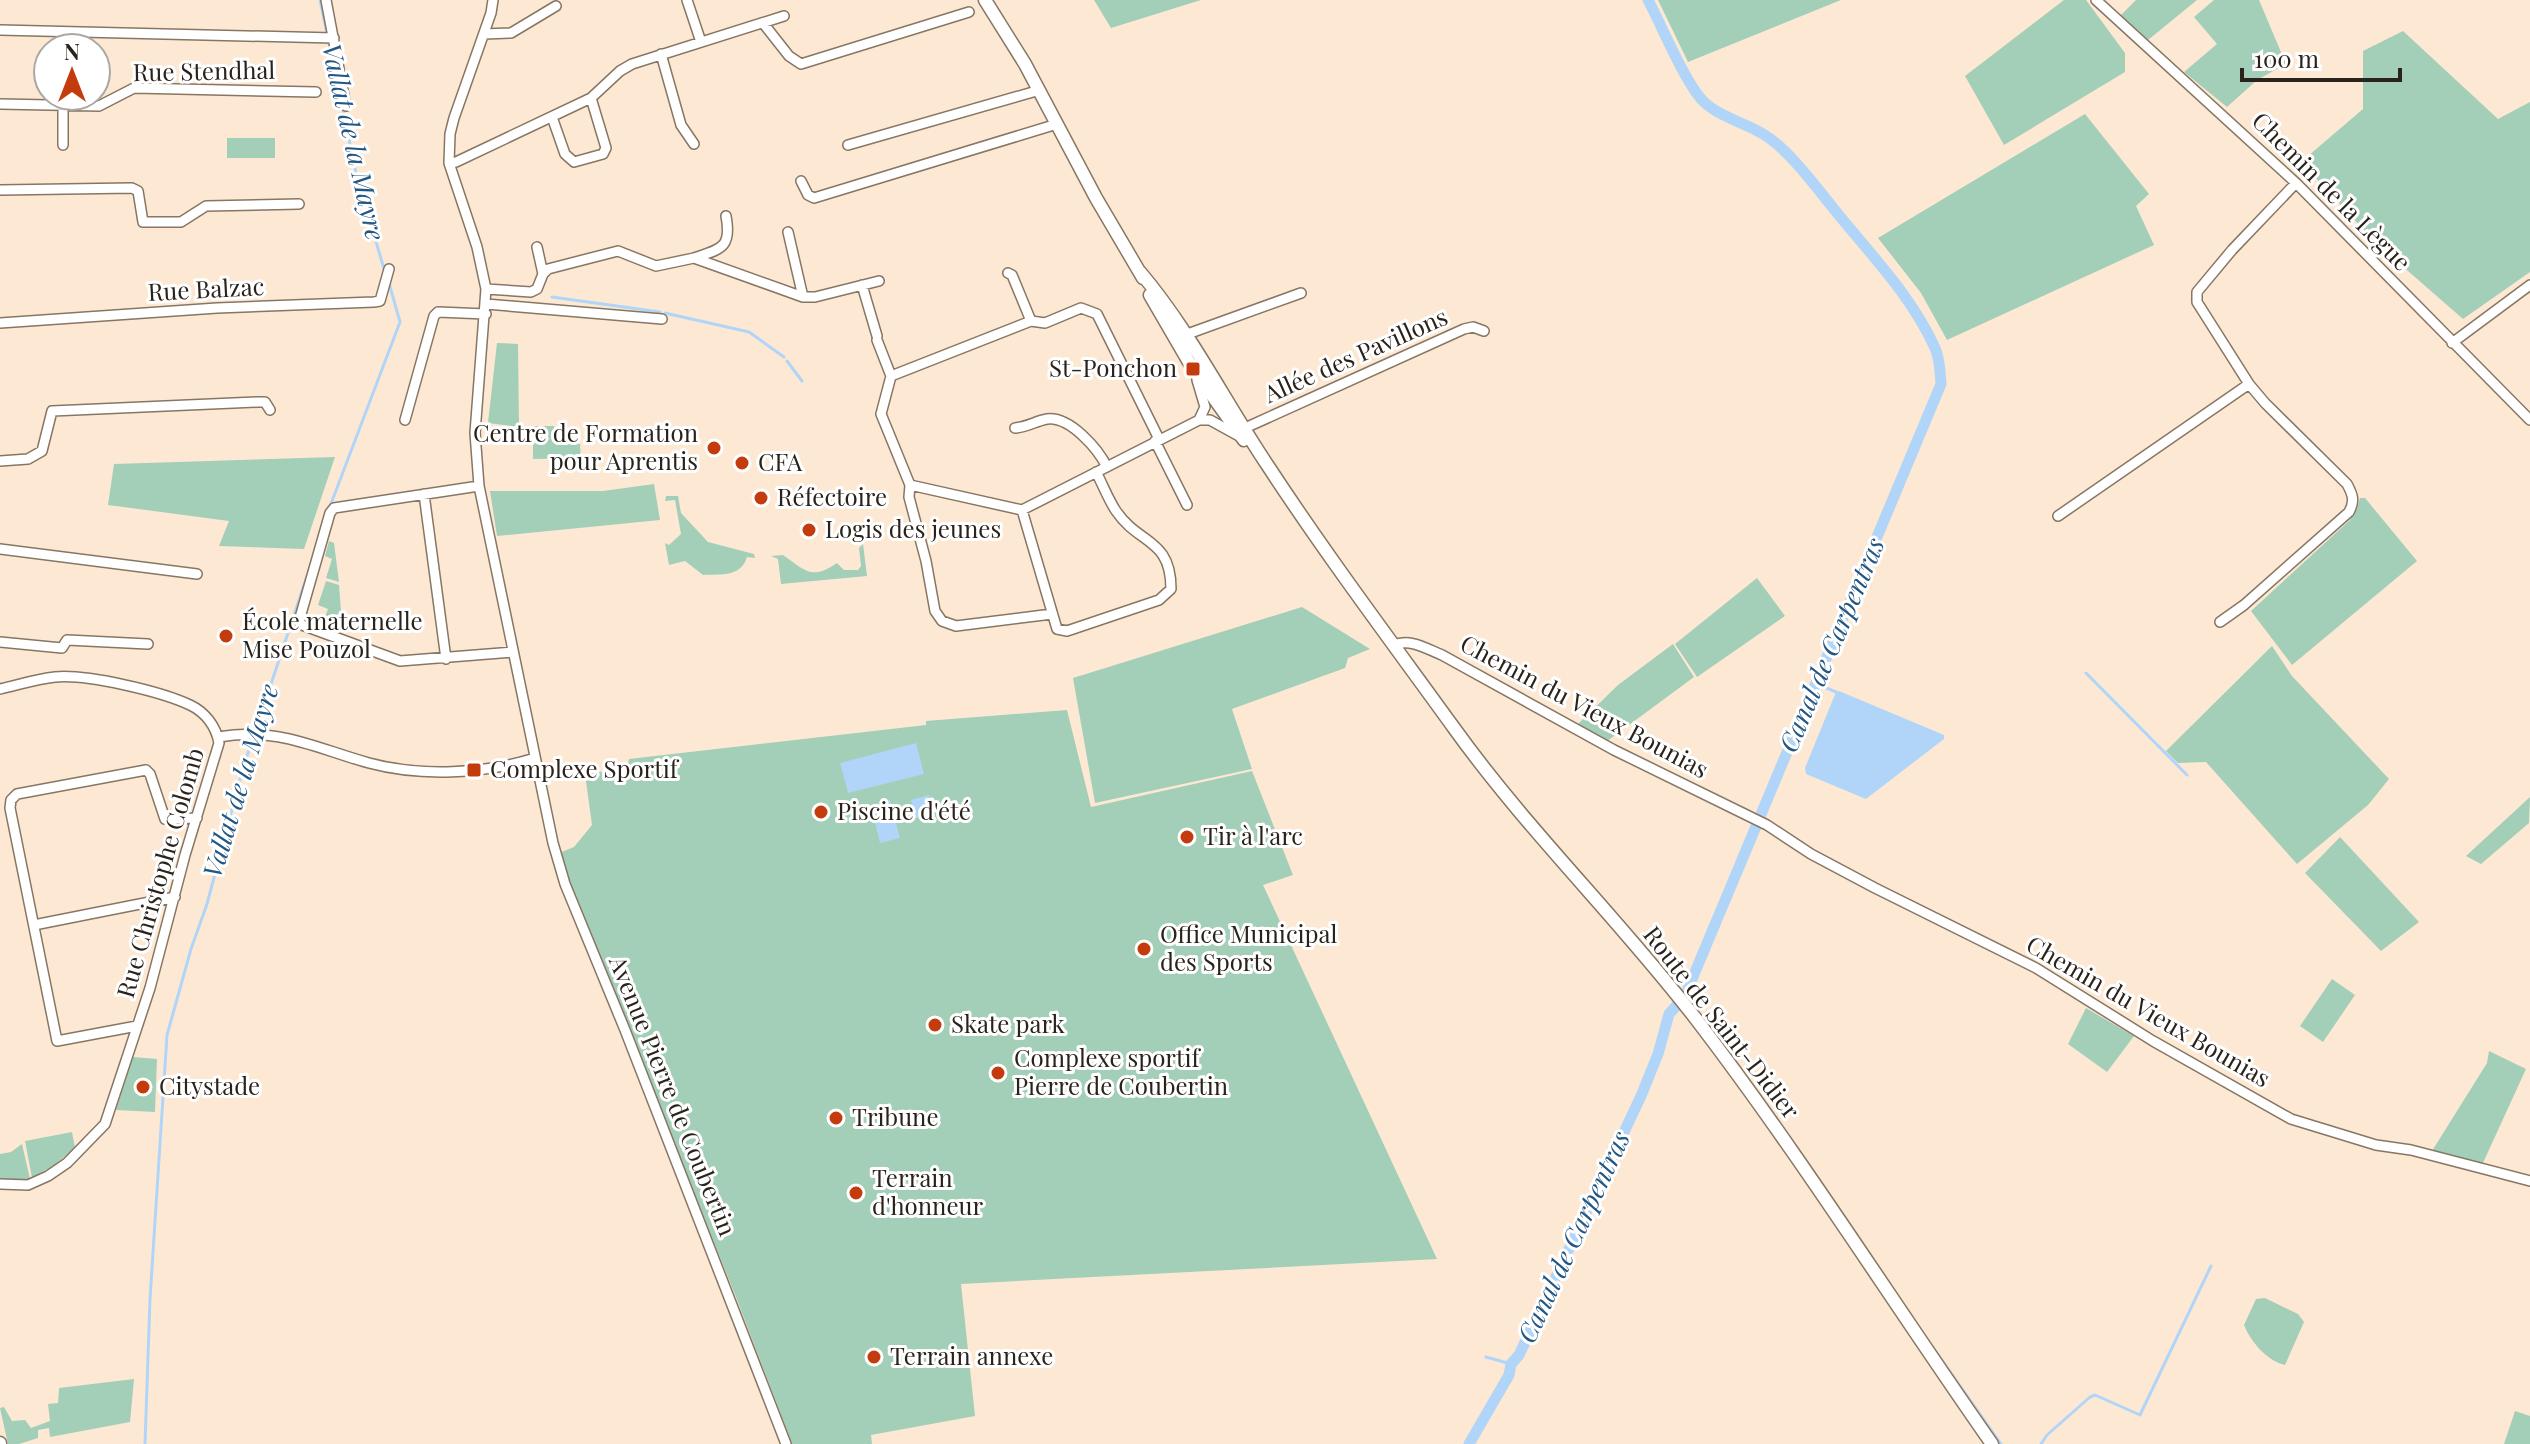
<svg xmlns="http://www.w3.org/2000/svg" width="2530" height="1444" viewBox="0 0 2530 1444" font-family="'Playfair Display',serif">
<rect width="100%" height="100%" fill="#fde9d3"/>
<path fill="#a3ceb8" d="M1094,0h107l-90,28z
M1658,0h183l-153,62z
M2064,0h22l39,53v19l-121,73 -39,-69z
M2136,0h61l-49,40 -28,-24z
M2214,0h45l27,64 -29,16 -30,27 -43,-35 33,-28 -23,-27z
M2403,31l95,88 32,-17v170l-67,47 -87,-76 -75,-81 62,-53v-58z
M2085,114l64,80 -13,12 18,39 -207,95 -26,-47 -43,-55z
M227,138h48v20h-48z
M497,343l21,1 1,83 -31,-4z
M533,426h21l1,18h25l1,14 -48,1z
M335,457l-31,92 -85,-3 10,-25 -121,-16 6,-41z
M654,484l6,36 -163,16 -7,-45h113z
M666,496h12l3,17 27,29 46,12 1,4 -8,-1c-6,20 -25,17 -44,18l-18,-14 -16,4 -4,-22 4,2 12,-11 -6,-34 -10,1z
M2360,498h5l52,63 -125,104 -41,-54 99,-91 7,-11z
M329,541l5,2 5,39 -13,-4 6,-19 -7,-3z
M863,544l4,32 -86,8 -3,-25 -7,-3 12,-1c22,15 28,26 54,8l7,7h14l3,-4 -2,-18z
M1757,578l28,38 -88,61 -22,-33z
M326,581l13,4 3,39 -17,-7 3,-8 -10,-4z
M1302,607l68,42 -22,9 -3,10 -113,41 20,60 -157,34 -22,-125z
M1673,644l21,33 -88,65 -29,-17 41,-40z
M2272,646l20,30 97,103 -21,26 -71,59 -91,-102 -28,1 -12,-12z
M1067,710l24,97 161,-36 41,104 -30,10 174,374 -476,25 14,132 -104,19 1,9h-80l-56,-147 -166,-412 -11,-32 15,-6 18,-22 -7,-51 42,-6 2,-9 297,-34v-4z
M2530,797l-1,26 -48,41 -15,-8z
M2340,837l79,85 -38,29 -76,-78z
M2332,979l23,16 -32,47 -23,-16z
M2086,1008l48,28 -27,36 -39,-28z
M2489,1051l37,18 -44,96 -50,-14 55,-88z
M133,1057l24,2 -2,53 -39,-2z
M72,1132l3,16 -21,17 -22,13 -7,-37z
M22,1144l8,35 -24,3 -6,-3v-25l11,-2z
M2265,1298l33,16 6,8 -19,43c-18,-4 -34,-23 -41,-40l12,-26z
M134,1379l-4,43 -80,15 -1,-9 -11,2v8l-19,6h-11l-8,-36 4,-1 8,14 13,-1 6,8 19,-7 -2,-17 10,-1 1,-15z
M2515,1411l15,5v28h-26z"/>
<path fill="#b1d5f8" d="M1839,691l105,44v4l-78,60 -60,-25 -1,-6 31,-76z
M916,743l8,31 -76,19 -8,-30z
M929,795l5,19 -18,4 -5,-18z
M890,800l10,38 -20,5 -9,-38z"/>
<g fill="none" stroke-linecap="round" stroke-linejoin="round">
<path stroke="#b1d5f8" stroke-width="3" d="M320,0l37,178 28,94
M552,297l108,15
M665,313l84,19 35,25
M787,361l15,20
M329,509l71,-187 -11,-39
M2086,673l101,102
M1817,684l19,8
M1934,1349l67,95
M1486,1357l25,7
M145,1444l5,-145 17,-264 24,-86 16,-45 36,-136 70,-210
M2041,1444l6,-9 43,-38 5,-2 45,20 71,-149"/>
<path stroke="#b1d5f8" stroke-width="11" d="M1469,1444l40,-69 2,-11 8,-9 122,-259 17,-42 11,-40 16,-18 256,-612c-1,-13 -1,-25 -6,-36 -23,-51 -62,-91 -97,-134 -19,-23 -49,-65 -75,-80 -18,-11 -43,-17 -59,-32 -18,-17 -43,-78 -56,-102"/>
<g stroke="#877663" stroke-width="12">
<path id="street" d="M326,0l20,106
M493,0l-2,13 -37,105 -4,16 -1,29 28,84 9,42 -11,144 4,53 74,357 12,41 60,146 161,414
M687,0l14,42
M2096,0l200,183 234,237
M763,23l26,33 12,8 168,-52
M0,30l334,8
M484,34l27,-1 45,-27
M661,54l20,71 13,19
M0,104l99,2 35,-18 182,4
M63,106v39
M552,117l13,37 9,8 29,-8 3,-6 -15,-50
M848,145l192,-55
M449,163l7,-1 135,-64 29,-27 12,-7 152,-48
M801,181l7,14 6,3 243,-74
M0,190l132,-2 6,3 5,31h38l25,-16 93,-2
M788,232l15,65
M537,247l6,27
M694,258c27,-9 38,-10 32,-42
M1008,273l4,2 19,46
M862,285l15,51
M486,289l45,3 6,-3 6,-15 5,-5 70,-18 38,15 38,-8 109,39h12l64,-16
M486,304l176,15
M0,323l217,-15 157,-6 6,-1 9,-32
M1182,336l119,-43
M877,340l14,36
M2452,343l78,-58
M405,420l29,-104 4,-4 48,2
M1199,420h11l29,16
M1015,428c12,-1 21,-7 32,-9 23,-3 51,30 60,48
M1245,428l219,-99 9,-2 11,4
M1155,441l32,64
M0,461l28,-2 14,-8 10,-40 206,-9h7l5,8
M910,485l-29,-71 10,-38 140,-55 14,2 36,-15 16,6 62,125
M910,485l112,25 177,-90 6,-13 -8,-27
M910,485l-1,12 17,64 9,50 7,10 14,5 96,-12
M479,486l-145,22 -4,5 -31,108 3,4 98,36 113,-9
M424,494l22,165
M1022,510l35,119 10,2 92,-31 12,-11c0,-51 -32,-44 -55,-78 -8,-12 -13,-26 -20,-39
M2058,516l191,-132
M0,549l197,25
M2220,622l24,-17 105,-93c6,-11 4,-17 -2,-28l-82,-81 -16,-19 -52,-82v-10l35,-42 64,-67
M0,642l62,6 5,-8 81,4
M1394,645c16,-7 33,4 48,10l172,95 153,75 44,29 64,34 161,80 117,73 138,78 85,26 35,5 119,31
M0,689c18,-4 36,-10 55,-12 32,-3 105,14 135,28 15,7 26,21 29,38l-34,112 -35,133 -45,136 -38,39 -19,13 -20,9 -28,-1
M218,737c61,-10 94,10 151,26 52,14 115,11 166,-5
M34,925l141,-28
M137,1026l-80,15 -47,-233 1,-8 6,-6 129,-24 4,4 15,45 32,-1"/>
</g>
<g stroke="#877663" stroke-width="15">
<path id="secondary" d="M985,0l40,64 71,134 47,80
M1140,272c50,59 85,130 128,194 59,90 123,175 186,262 74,103 165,191 242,291 105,137 197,284 296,425
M1150,295l43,74 51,71
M0,1443v1"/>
</g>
<use href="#street" stroke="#fff" stroke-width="9"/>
<use href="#secondary" stroke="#fff" stroke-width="12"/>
</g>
<g fill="#c43c0d" stroke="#fff" stroke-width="3">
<rect x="1185" y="361" width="16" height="16" rx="4"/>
<circle cx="714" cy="448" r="8"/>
<circle cx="742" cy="463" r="8"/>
<circle cx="761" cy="498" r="8"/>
<circle cx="809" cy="530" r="8"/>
<circle cx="226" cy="636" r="8"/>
<rect x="466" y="762" width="16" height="16" rx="4"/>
<circle cx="821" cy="812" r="8"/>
<circle cx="1187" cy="837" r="8"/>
<circle cx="1144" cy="949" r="8"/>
<circle cx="935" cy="1025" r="8"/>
<circle cx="998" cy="1073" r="8"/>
<circle cx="143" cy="1087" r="8"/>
<circle cx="836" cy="1118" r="8"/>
<circle cx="856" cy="1193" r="8"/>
<circle cx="874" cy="1357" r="8"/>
</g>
<g text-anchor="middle" stroke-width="6" stroke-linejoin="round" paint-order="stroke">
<g font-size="24" fill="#2a231b" stroke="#fff">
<text transform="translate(204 72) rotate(-1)" y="8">Rue Stendhal</text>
<text transform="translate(2331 192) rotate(45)" y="8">Chemin de la Lègue</text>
<text transform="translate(206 290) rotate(-3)" y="8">Rue Balzac</text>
<text transform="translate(1356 356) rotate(-24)" y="8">Allée des Pavillons</text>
<text transform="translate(1584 707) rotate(28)" y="8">Chemin du Vieux Bounias</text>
<text transform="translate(161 873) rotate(-74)" y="8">Rue Christophe Colomb</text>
<text transform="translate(2148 1012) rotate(30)" y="8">Chemin du Vieux Bounias</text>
<text transform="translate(1721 1023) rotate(52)" y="8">Route de Saint-Didier</text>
<text transform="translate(672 1096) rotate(68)" y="8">Avenue Pierre de Coubertin</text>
</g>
<g font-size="24" fill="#2a231b" stroke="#fff" text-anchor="start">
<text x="1177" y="377" text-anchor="end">St-Ponchon</text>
<text x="698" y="442" text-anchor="end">Centre de Formation<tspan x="698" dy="28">pour Aprentis</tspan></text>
<text x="758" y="471">CFA</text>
<text x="777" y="506">Réfectoire</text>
<text x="825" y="538">Logis des jeunes</text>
<text x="242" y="630">École maternelle<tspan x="242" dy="28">Mise Pouzol</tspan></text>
<text x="490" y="778">Complexe Sportif</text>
<text x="837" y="820">Piscine d'été</text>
<text x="1203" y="845">Tir à l'arc</text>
<text x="1160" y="943">Office Municipal<tspan x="1160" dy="28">des Sports</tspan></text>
<text x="951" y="1033">Skate park</text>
<text x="1014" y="1067">Complexe sportif<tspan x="1014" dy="28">Pierre de Coubertin</tspan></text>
<text x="159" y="1095">Citystade</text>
<text x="852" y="1126">Tribune</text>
<text x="872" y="1187">Terrain<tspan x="872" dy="28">d'honneur</tspan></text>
<text x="890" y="1365">Terrain annexe</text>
</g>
<g font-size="26" font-style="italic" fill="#225683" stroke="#fff">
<text transform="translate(353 142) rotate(77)" y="9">Vallat de la Mayre</text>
<text transform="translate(1832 645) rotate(-67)" y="9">Canal de Carpentras</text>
<text transform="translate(241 781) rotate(-73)" y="9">Vallat de la Mayre</text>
<text transform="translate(1574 1237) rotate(-65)" y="9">Canal de Carpentras</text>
</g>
</g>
<g transform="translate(72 72)"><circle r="38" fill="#ffffff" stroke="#aaa7a4" stroke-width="2"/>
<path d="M0-6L14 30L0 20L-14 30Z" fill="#c43c0d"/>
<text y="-12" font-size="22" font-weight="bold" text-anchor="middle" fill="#2a231b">N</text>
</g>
<path d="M2242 68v12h158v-12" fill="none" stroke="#2a231b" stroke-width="4"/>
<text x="2254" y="68" font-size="24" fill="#2a231b" stroke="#ffffff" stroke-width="6" paint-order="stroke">100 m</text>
</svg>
